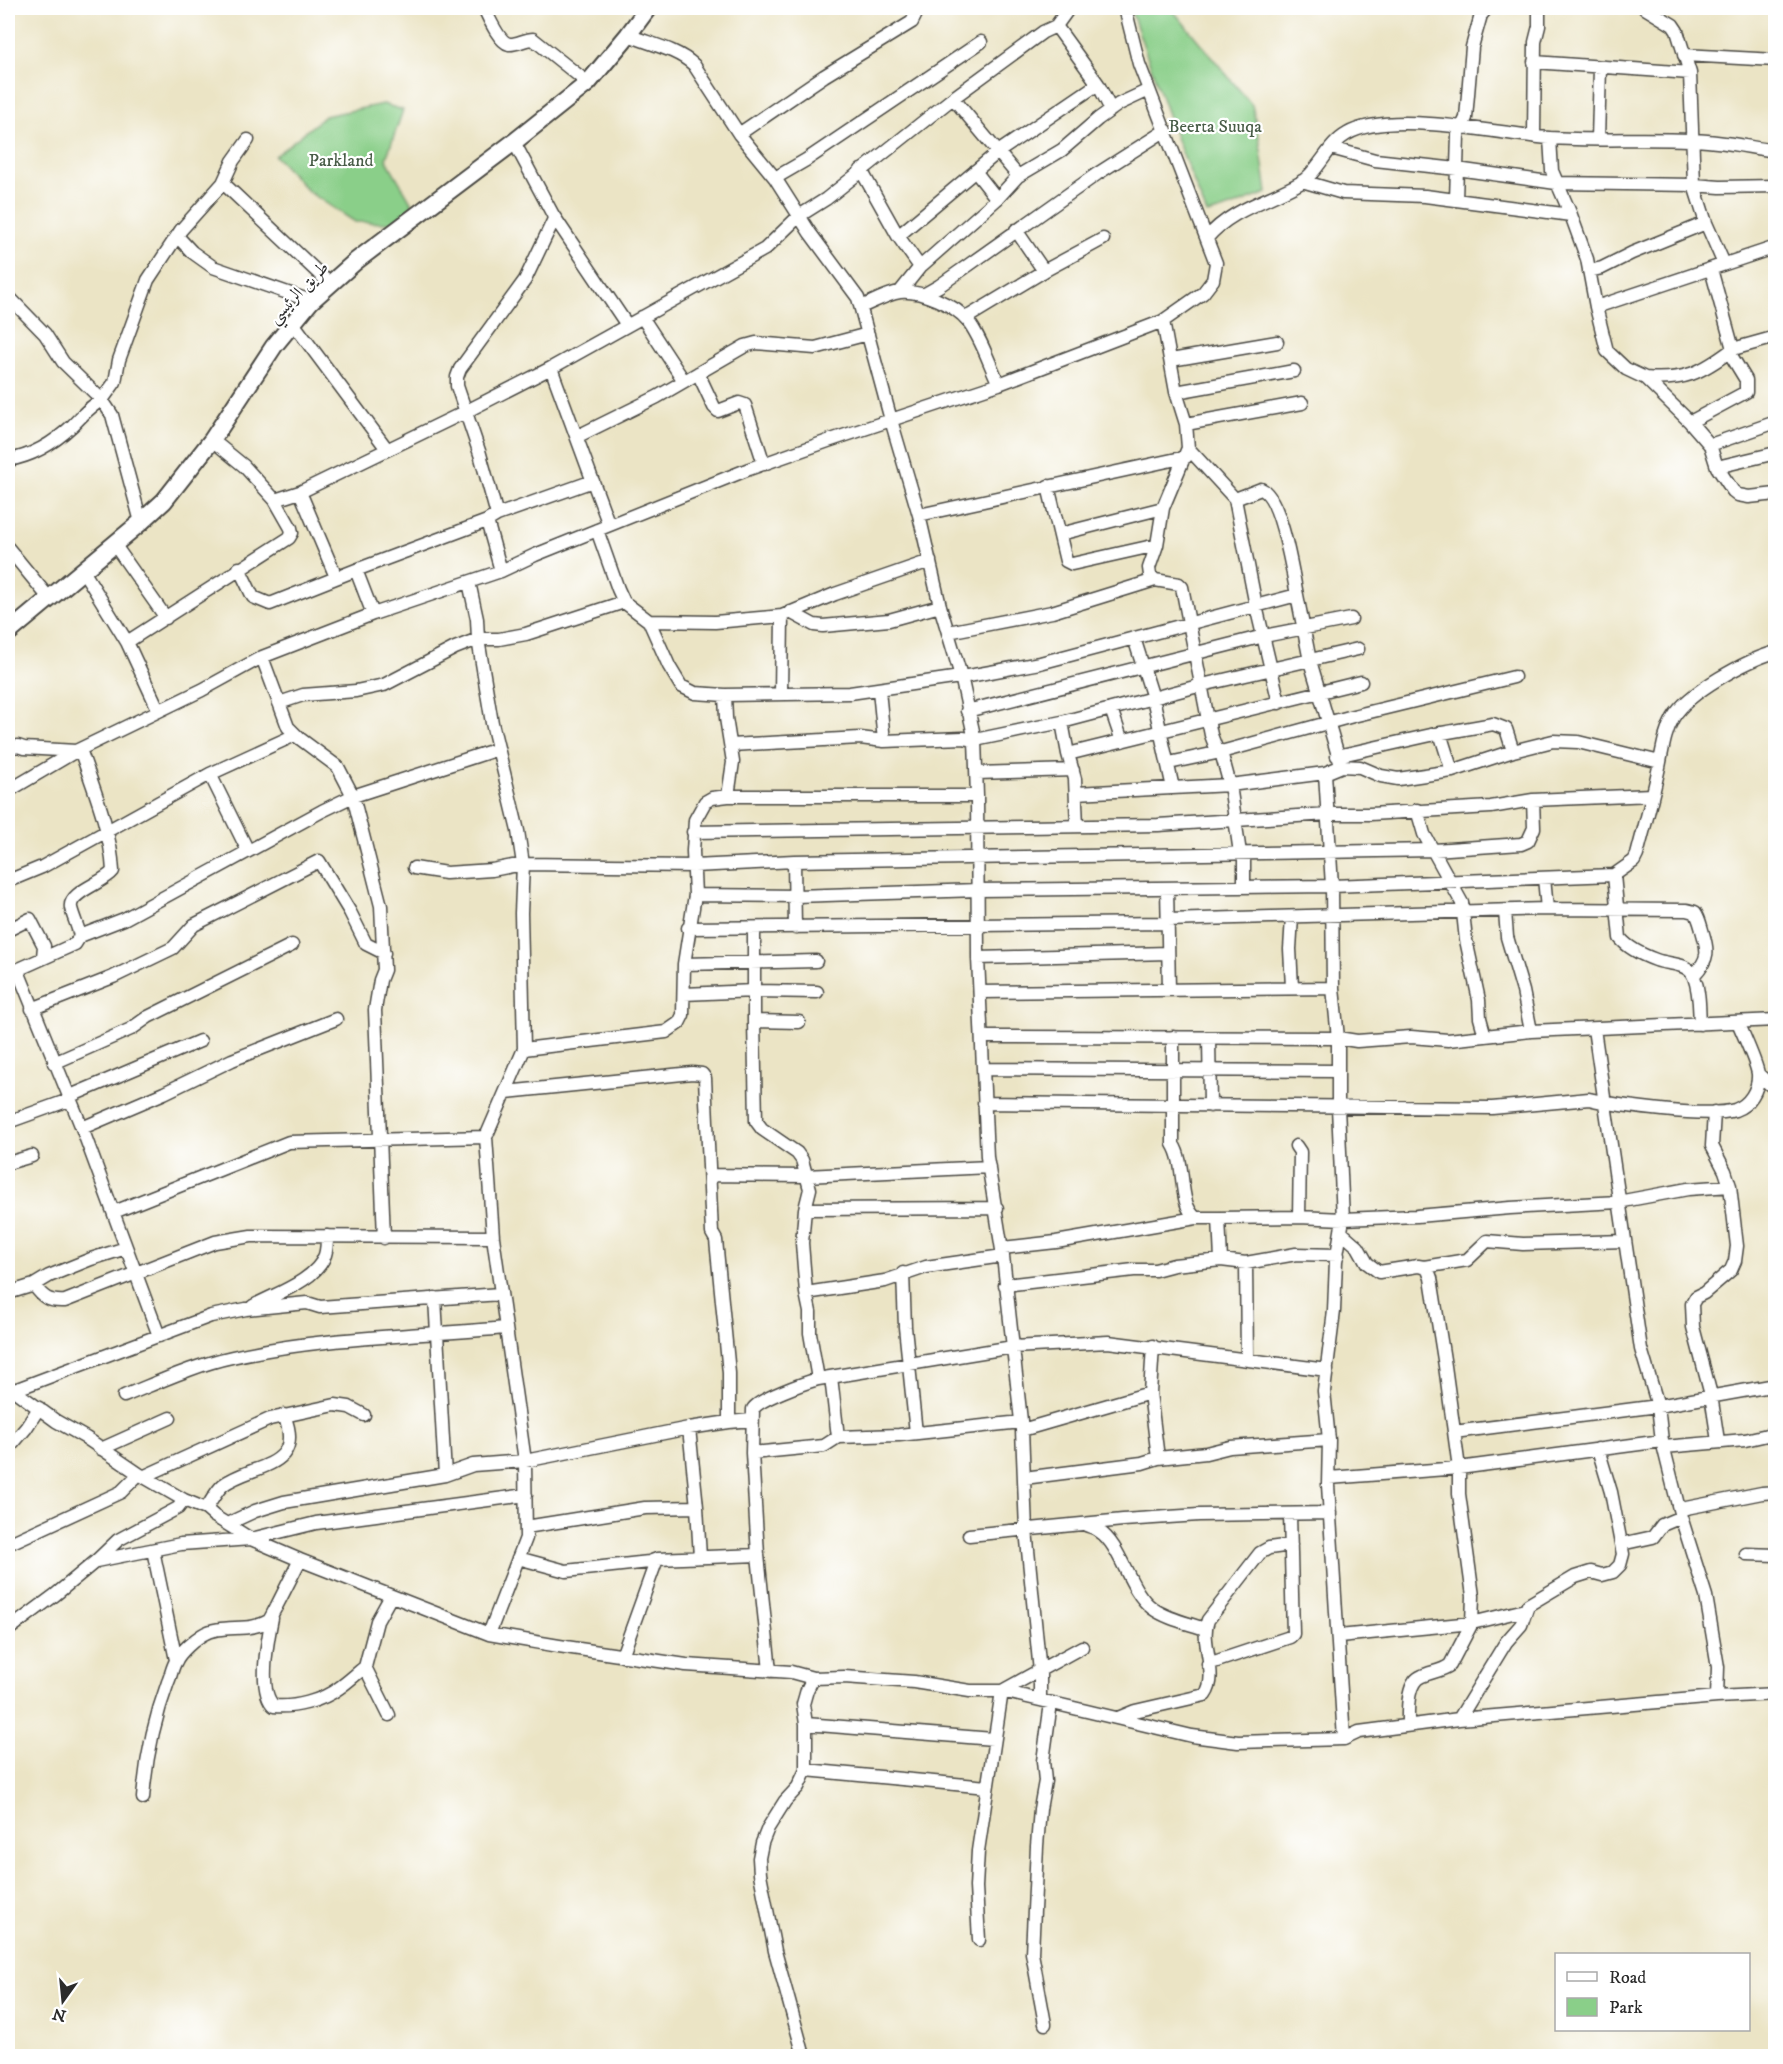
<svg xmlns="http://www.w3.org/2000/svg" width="1783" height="2064" viewBox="0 0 1783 2064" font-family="'IM FELL DW Pica',Amiri,serif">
<rect width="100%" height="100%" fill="#fff"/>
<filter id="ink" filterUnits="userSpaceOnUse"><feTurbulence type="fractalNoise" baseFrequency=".0167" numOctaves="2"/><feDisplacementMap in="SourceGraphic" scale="12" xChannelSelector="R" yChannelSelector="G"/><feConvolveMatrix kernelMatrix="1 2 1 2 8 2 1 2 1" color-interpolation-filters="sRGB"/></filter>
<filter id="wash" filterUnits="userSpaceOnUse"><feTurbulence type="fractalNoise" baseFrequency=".008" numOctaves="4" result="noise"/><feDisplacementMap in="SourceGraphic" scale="24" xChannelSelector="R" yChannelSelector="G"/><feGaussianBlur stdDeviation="1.35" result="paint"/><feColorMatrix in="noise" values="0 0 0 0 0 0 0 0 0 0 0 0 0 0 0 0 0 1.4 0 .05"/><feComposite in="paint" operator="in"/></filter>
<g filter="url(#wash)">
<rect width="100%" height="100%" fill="#ebe4c5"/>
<path fill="#8acf89" stroke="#5a7d5a" stroke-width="1.5" d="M1130,8h41l81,97 7,32 8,56c-21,7 -39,17 -60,21l-30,-74z
M383,104l20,6 -17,49 27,46 -21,18 -37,-1 -46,-30 -34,-36 50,-40z"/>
</g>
<g filter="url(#ink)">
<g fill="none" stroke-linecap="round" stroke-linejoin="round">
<g stroke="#484742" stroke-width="15">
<path id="minor" d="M484,8c4,8 15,34 25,36 7,1 16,-5 24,-5l55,44
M1645,8l28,17 4,6 13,42 4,112 12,38 18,41
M1056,26l42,58 13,26
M628,35c22,9 49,14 66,30l45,69 36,44 35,55 48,65 33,122 28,95 21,91 21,70 14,64 2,56 1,162 9,199 16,99 19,174 4,100 14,142v28
M1684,55l92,5
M1534,62l156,11
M953,98l65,78
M739,134l85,-58 88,-54 4,-8 -2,-6
M1534,136l1,-94 4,-16v-18
M1550,138l2,33 19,44 16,44 9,48 11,44 19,18 19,9 45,44 20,23 7,22 16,24 5,4 11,2 27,-3
M1598,139l2,-71
M514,142l39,73 74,110
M1331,148l44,12 82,9 99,14 138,2 26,2 56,-1
M861,170l37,66 22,31
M975,171l22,28
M775,178l31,-18 175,-118
M1302,181l41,12 82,3 146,19
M223,183l107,101
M1456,200l2,-65 8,-17 6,-71 9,-32 6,-7
M1016,230l28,41
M177,236l15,16 21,15 98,34
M898,236l100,-84 100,-68
M1207,238c24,-29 61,-37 93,-55 19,-11 27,-38 47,-49 42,-25 152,0 202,4 47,3 94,0 141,2 28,0 57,7 86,11
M1589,271l13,-3 30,-15 74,-30
M900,292l20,-25 77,-68 21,-23 44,-26 36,-31 21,-15 30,-14
M925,294l14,-8 158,-112 69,-44
M8,296l37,38 18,28 39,38c-12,6 -19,15 -29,25 -18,17 -40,31 -65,35
M861,307c12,-5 26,-13 39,-15 20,-2 56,13 68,29 14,18 21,43 31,63
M1596,307l180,-60
M642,317l42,64
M966,318l78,-47 59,-32
M293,323l94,126
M1733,349l43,-12
M1171,360l106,-18
M551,368l58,157
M698,373l16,34 4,4 21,-8 6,2 19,59
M1645,378c40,3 56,-5 88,-29l-22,-80
M1176,392l118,-21
M1690,422l56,-30v-12l-17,-28
M1186,424l116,-21
M578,436l79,-39 88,-51 11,-3 59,5 53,-14
M1710,445l66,-23
M1188,448l47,51 21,107 23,97
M1717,467l59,-14
M1048,486l18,75 6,3 85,-19
M300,492l36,85
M275,500l25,-8 165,-80 86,-44 214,-119 34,-33 27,-17 127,-101 90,-66 13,-6 13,-18
M497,515l-17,-61 -23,-68v-9l3,-8 65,-89 29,-61 -1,-4
M919,515l267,-58
M487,521l14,50
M141,522l-29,-107 -10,-15 13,-18 4,-22 29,-80 33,-50 42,-47 10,-22 15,-21
M597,530l21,59 6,13 25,19 20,45 12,20 14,7 30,2 125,-2 124,-18 66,-12 257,-68c-4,-20 -16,-99 -36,-106l-26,10
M1060,534l103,-26
M114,544l52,74
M8,548l41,50
M239,568l14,29 17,7 86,-34 131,-49 10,-6 96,-34
M82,569l45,73 32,69
M356,570l17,44
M1155,580l-5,-5 -1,-7 8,-23 6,-37 25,-60 -2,-24 -10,-32 -13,-71
M469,582l8,37 1,20 14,84 26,108 5,33 -2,49 3,136 -38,88 7,100 32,224 1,77 -37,96
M1297,595l13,66 30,101
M790,612l24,13 9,1 66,-6 51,-14
M649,621l66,1 67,-6 53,-22 95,-33
M948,632l104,-20 103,-32 24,4 3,3 29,148 5,13 5,4 9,33 10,68
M1134,638l19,60 20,90
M127,642l162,-104 3,-5 -1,-5 -16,-28 -31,-34 -32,-26
M262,657l26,70 11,11 39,29 15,29 28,110 3,64 -4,10 -5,30 9,228
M879,690l5,51
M781,694l1,-78
M279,703l24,-8 53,-4 28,-6 71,-37 23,-9h21l27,-5 98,-32
M1111,709l11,32
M967,711l297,-75 87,-17
M1062,722l6,32 7,25 2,47
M1440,733l12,38
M731,745l129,-7 24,3 79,-3 12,2 87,-18 140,-37 156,-36
M8,748l10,-2 6,2 52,3 6,4c13,37 29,77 31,116 -9,12 -45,21 -42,37 2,9 7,18 9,28l-5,8 -67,30
M1068,754l293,-72
M1337,756l94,-21 62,-11 13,5 7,22
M1169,763l52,-11 132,-36 161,-39
M977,773l96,-3
M1325,773l7,113 1,102 5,50v69l5,112 -7,42 -2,50 -10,80 5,49 -1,45 16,254
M210,774l38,77
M8,791l68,-40 126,-61 60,-33 111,-43 128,-43 34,-16 214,-86 79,-28 171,-57 164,-63 40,-28 10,-13 3,-17 -77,-199 -14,-56
M1076,793l154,-8 95,-12 17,-7 18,1 21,9 17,3 54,-8 61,-20 40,-10 25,1 82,20
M728,796h249
M1417,810l7,24 38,69 4,37 13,60 1,18 5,18
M693,832l465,-7 170,-11h42l121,-7 42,-7
M1244,855v32
M794,861l1,67
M414,868l32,5 46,-3 31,-6 171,2 100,-5 640,-11 87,-6 7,-3 6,-13 -1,-28 119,-5
M1614,875l6,63c8,10 25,18 36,22 13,5 32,2 38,17 6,15 5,32 6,47
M1544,878l3,31
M8,881l34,-14 168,-93 85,-39
M1167,888l2,102
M695,895l101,1 182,-6 354,-4 282,-11 20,-14 3,-6c8,-31 17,-62 23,-93 3,-15 5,-30 13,-44 15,-26 74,-58 103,-66
M1505,911l2,26 16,54 8,40
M1292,917l-2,32 2,38
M1167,920l380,-11 140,1 8,2c4,6 5,11 7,18 6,21 8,28 -8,45
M688,928l479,-5
M754,929v92l2,100 6,8 35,24 5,7 8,29 -5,20 -3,34 4,50 4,19v21l8,46c-14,4 -59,20 -65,30l-1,44 6,102 12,116
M8,930l22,-11 14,27 -1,11
M80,936l44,-17 198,-108 31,-15 145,-47
M978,958l190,-5
M684,964l132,-3
M18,971l64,157 77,208
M980,992l353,-4
M684,994l70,-3 63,1
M32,1009l81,-32 60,-29 21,-23 125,-64 31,51 16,32 18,9
M754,1021l45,1
M1594,1029l47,320 17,57 4,35 19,76 25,79 12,71 -1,30
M983,1037l355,1 19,3 54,-4 37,3 83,-9 245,-11
M1173,1037v107c14,22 4,59 23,74h23
M1209,1038l1,68
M524,1049l142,-17 13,-9 4,-8 1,-51 11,-69 -2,-44 2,-31 10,-18 7,-4 16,-2 5,-34 -7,-44 -1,-23
M54,1063l77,-34 17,-12 144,-72
M984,1069l353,2
M1758,1074l18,16
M506,1092l186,-19 10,1 3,4 7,155 4,7 13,133v49
M68,1097l132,-56
M984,1103l508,5 97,-9c29,7 119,19 146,11 14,-5 24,-20 23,-36 -1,-10 -15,-40 -20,-52
M1714,1112l-2,34 13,25 5,15 7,60 -2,15 -4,9 -27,23 -8,4 -4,7 1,23 18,68 7,46
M8,1122l61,-22
M82,1128l82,-35 68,-33 104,-41
M1296,1146l4,6 -1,65
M8,1163l24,-7
M710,1175l96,1 183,-9
M805,1209l192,-1
M114,1212l175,-70 197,-5
M1341,1232l17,15 9,16 12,9 39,-6 6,1 43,-7 20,-19 36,3 102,-3
M1002,1248l54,-6 140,-24
M1221,1260l-2,-42 80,-1 44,2 74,-3 93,-8 108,-6 70,-13 42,-3
M1246,1263l1,96
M903,1273l2,54 11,106
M34,1285c9,13 15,17 31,16l150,-59 36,-6 242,1
M1005,1285l129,-15h21l19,-5 47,-5 25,3 50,-9 42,1
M8,1293l26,-8 15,-9 42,-17 35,-11
M806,1293l79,-12 41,-14 77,-11
M435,1298l10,177
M253,1306c22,-12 64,-26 72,-51 2,-6 2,-13 2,-19
M1153,1346l-3,47 8,65
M831,1377l7,60
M818,1379l195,-32 95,-5 219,28
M8,1386l48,35 30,17 53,36 45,26 22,9 8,7 37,23 49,21 189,74 70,12 127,19 105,7 22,6 31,-1 70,5 56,9h32l190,45 46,6 106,-3 15,-7 100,-13 258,-22 59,-3
M9,1392l202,-76 35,-7 61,-6 13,4 180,-13
M124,1396c35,-14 71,-31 108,-39 88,-20 184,-21 274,-29
M689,1428l8,79 3,50
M1022,1430l128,-37
M1454,1432l204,-26 118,-21
M1664,1447l81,-7 31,-7
M8,1449l18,-21 13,-20
M101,1449l69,-31
M752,1453l72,-7 14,-9 61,-2 122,-13
M145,1476l125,-57 65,-14 14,2 15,8
M1024,1478l118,-15 16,-5 48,-5 24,-6 99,-7
M1329,1478l130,-10 203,-27
M206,1509c5,-7 10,-18 17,-24 29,-22 83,-15 61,-70
M1681,1509l81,-16 14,-1
M227,1524l28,-13 29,-9 161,-27 28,-10 52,-4 164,-33 40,-6 23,-2
M1086,1525c5,2 10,3 13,6 23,15 29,59 53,77 15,11 36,15 53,21
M526,1527l119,-19 52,-1
M969,1535l154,-15 76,-5 131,-2
M8,1544l113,-52 18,-18
M1621,1544l32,-7 9,-12 19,-8
M153,1550l23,110
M1746,1554l30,1
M518,1558l48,13 83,-9 8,-3 101,-4
M96,1561l22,-21 60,-32 6,-8
M272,1618c-4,20 -15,73 2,88 20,2 48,-5 65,-18 9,-6 17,-14 26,-21
M8,1630l47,-35 41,-34 85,-17 70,-5 65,-16 210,-28
M1339,1636l133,-13 53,-13
M622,1656l35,-97
M1208,1664l82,-27 3,-3 -3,-120
M389,1715l-24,-48 12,-46 14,-25
M1118,1718l17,-7 70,-16c15,-21 -6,-52 3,-75l52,-67 9,-5 22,-3
M1459,1719l47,-77 15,-17 7,-20 47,-28 16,-5 11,3 11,-3 7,-7 3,-11 -12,-62 -13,-43
M806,1724l187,15
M1408,1725c0,-14 -2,-43 14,-49 9,-4 20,-5 28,-11l22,-42 1,-27 -14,-102v-26l-14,-102 -14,-88 -3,-8 -4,-3
M806,1770l181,17
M143,1798c3,-40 11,-78 25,-116 3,-6 4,-15 8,-21 4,-9 18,-21 26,-26 19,-12 47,-2 66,-14 3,-2 27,-52 32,-61
M979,1940l-3,-53 2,-36 24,-160 80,-44
M1045,2024l-13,-71 5,-107 3,-37 5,-28 -2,-20 8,-58
M804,2056l-29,-105 -15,-77 -1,-16 3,-15 6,-15 17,-27 13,-14 8,-17v-46l-3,-20 4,-14 6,-12"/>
</g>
<g stroke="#484742" stroke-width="20">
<path id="major" d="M8,633l133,-111 23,-21 48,-61 62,-94 37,-45 45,-40 158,-119 74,-59 40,-48 20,-27"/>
</g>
<use href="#minor" stroke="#fff" stroke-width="12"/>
<use href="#major" stroke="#fff" stroke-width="16"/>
</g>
</g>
<g text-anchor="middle" stroke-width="4.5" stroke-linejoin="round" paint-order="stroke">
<g font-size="18" fill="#485c47" stroke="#fff">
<text x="1215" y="132">Beerta Suuqa</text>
<text x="341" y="166">Parkland</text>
</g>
<g font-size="18" fill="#2b2b2b" stroke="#fff">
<text transform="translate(298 292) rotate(-46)" y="6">طريق الرئيسي</text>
</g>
</g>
<rect width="1783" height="2064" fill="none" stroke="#fff" stroke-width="30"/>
<rect x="1555" y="1953" width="195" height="78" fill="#ffffff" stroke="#aaaaaa" stroke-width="1.5"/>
<rect x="1567" y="1972" width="30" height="9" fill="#ffffff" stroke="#aaaaaa" stroke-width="1.5"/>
<text x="1609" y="1983" font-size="18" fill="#2b2b2b">Road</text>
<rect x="1567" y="1998" width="30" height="18" fill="#8acf89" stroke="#aaaaaa" stroke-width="1.5"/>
<text x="1609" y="2013" font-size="18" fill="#2b2b2b">Park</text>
<g transform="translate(63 2001) rotate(195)" stroke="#ffffff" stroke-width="4.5" paint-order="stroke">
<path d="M0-4.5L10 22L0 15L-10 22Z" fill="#2b2b2b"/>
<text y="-9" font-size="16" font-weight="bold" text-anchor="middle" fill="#2b2b2b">N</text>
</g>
</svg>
